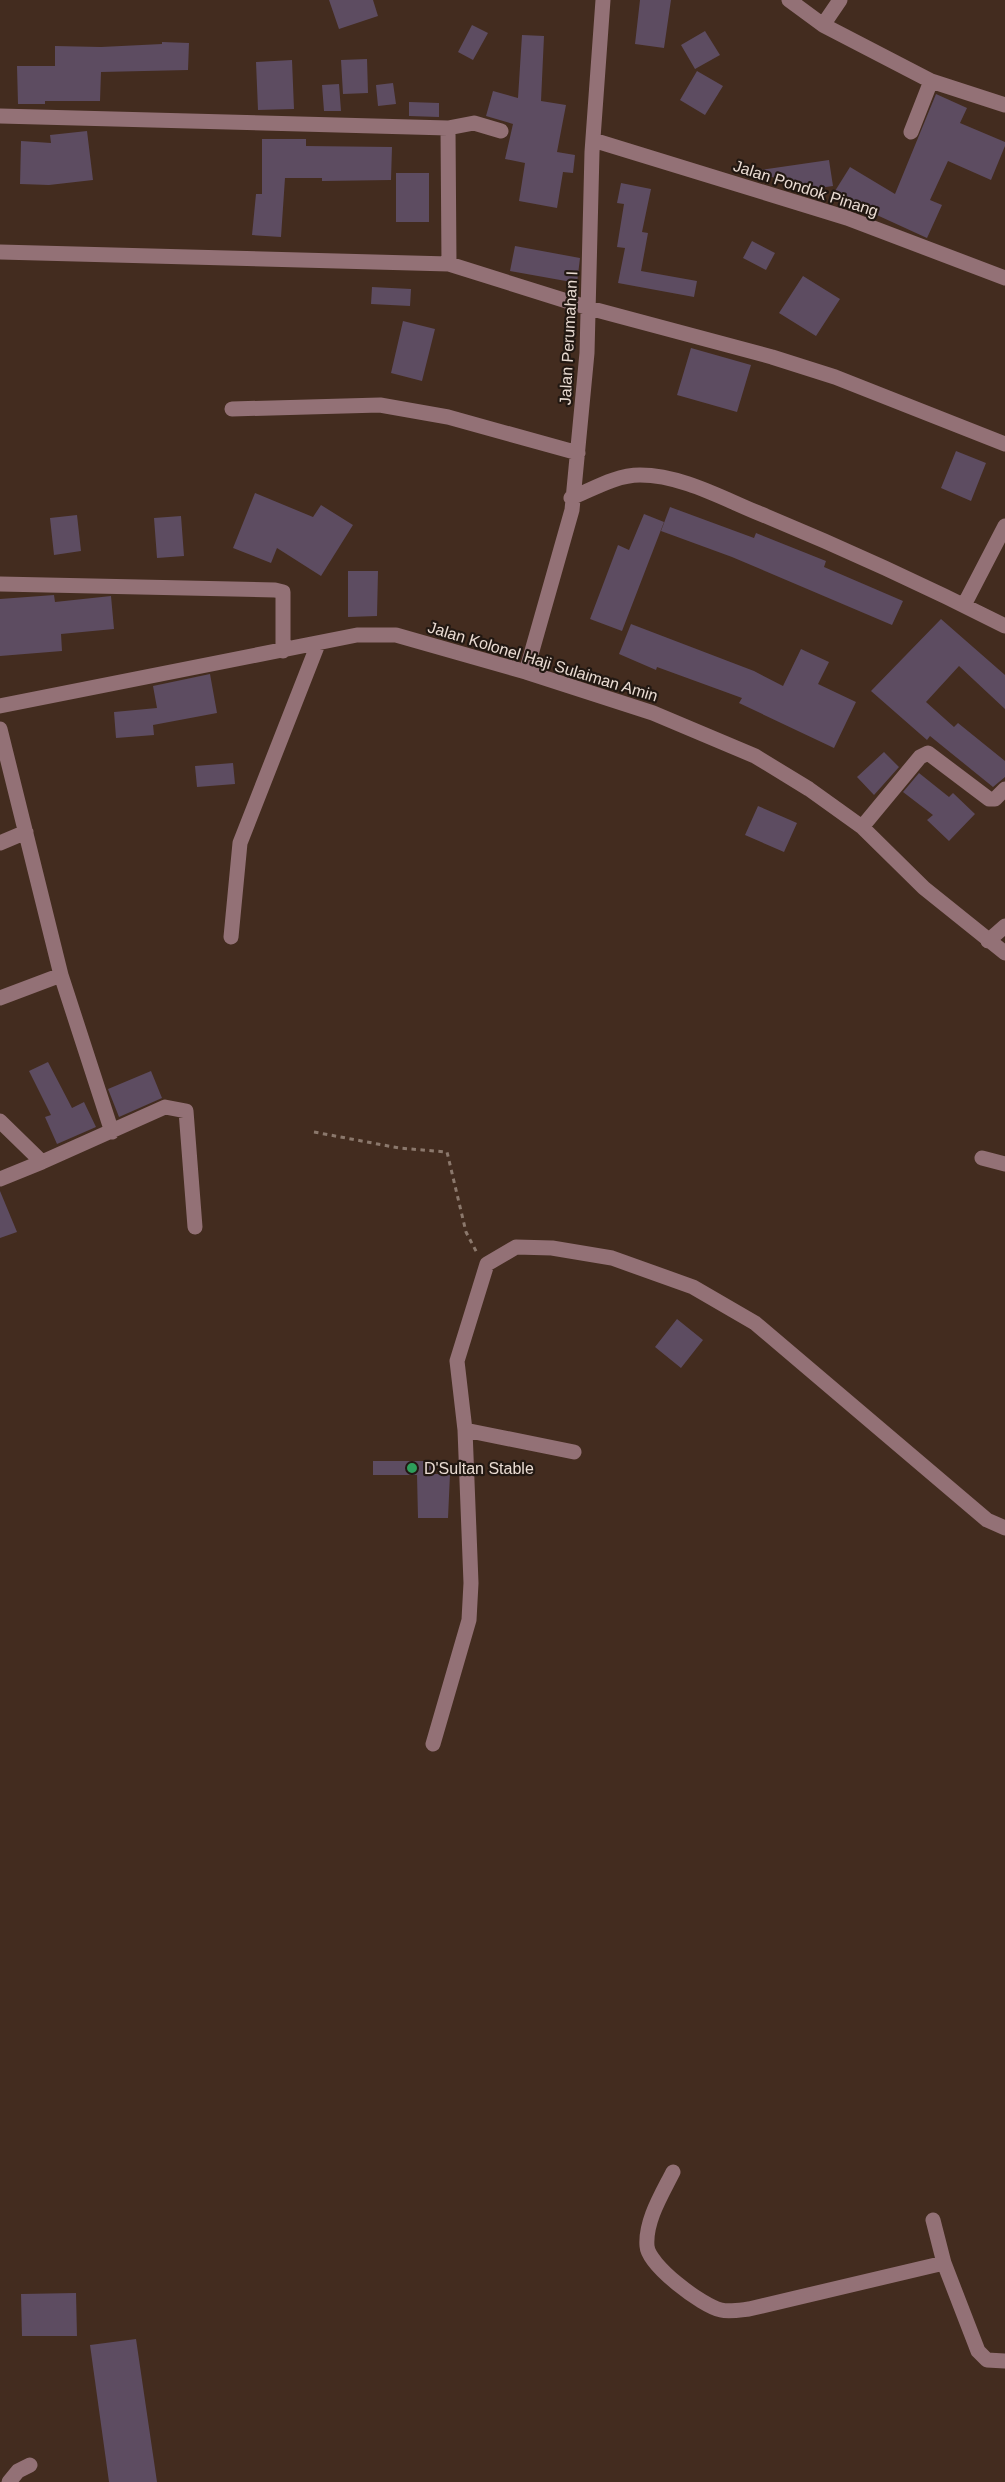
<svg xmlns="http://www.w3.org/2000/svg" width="1005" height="2482" viewBox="0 0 1005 2482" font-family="Helvetica,sans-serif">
<rect width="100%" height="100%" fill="#432c1f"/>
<path fill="#5d4c61" d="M329,0h44l5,16 -39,13z
M640,0h31l-7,48 -29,-4z
M472,25l16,8 -15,27 -15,-8z
M705,31l15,24 -25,14 -14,-24z
M522,35l22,1 -3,65 25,4 -9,47 18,3 -2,18 -10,-1 -6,36 -38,-7 6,-38 -20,-4 8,-35 -27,-8 7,-25 25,7z
M162,42l27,1 -1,27 -87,2 -1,29h-55v3h-27l-1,-38h38v-20l46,1 61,-3z
M367,59l1,34 -25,1 -2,-34z
M292,60l2,49 -36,1 -2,-48z
M697,71l26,15 -18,29 -25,-15z
M393,83l3,21 -18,2 -2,-21z
M339,84l2,27h-17l-2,-26z
M936,94l31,14 -7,15 45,19v4l-14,34 -43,-19 -18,39 12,5 -15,33 -59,-27 -33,-20 15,-24 45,27z
M409,102l30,1v14l-30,-1z
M87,131l6,49 -44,5 -29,-1 1,-43 30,2 -1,-8z
M262,139h44v7l86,1 -1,33 -69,1v-3h-37l-4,59 -29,-2 4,-41h6z
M829,160l4,26 -36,5v-6l-44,-14z
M396,173h33v49h-33z
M621,183l30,6 -9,43 6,1 -7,38 56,10 -3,16 -76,-14 7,-35 -8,-1 7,-43 -7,-1z
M752,241l23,12 -9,17 -23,-12z
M515,246l65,12 -3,25 -67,-12z
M803,276l37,23 -24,37 -37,-23z
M372,287l39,2 -1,17 -39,-2z
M403,321l32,8 -13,52 -31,-8z
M691,348l60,17 -14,47 -60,-17z
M956,451l30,12 -15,38 -30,-13z
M255,493l58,24 8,-12 32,20 -32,51 -44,-28 -6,15 -38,-15z
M670,507l84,31 2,-5 70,28 -2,6 79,34 -11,24 -160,-68 -71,-26z
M644,514l20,8 -42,109 -32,-12 28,-74 11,5z
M77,515l4,36 -27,4 -4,-37z
M181,516l3,40 -27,2 -3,-40z
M348,571h30l-1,45 -29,1z
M54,595l1,7 56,-6 3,33 -53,5 1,17 -62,5v-57z
M941,619l64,56v34l-46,-43 -33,36 28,25 4,-4 47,38v16l-12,10 -63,-51 -3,4 -56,-49z
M631,624l123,47 29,15 18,-37 28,13 -11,22 38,18 -22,46 -95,-45 3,-5 -85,-31 -1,3 -37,-16z
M210,674l7,39 -64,12 1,10 -38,3 -2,-26 43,-4 -4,-22z
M884,752l15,15 -25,28 -17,-18z
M233,763l2,21 -38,3 -2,-21z
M919,773l30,24 4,-4 22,21 -26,27 -22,-21 6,-5 -30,-23z
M758,806l39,17 -13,29 -39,-17z
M48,1062l24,46 12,-6 12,25 -39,17 -12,-27 6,-2 -22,-44z
M151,1071l11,27 -43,19 -11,-28z
M0,1191l17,41 -17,6z
M677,1319l26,21 -22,28 -26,-21z
M373,1461h60v13h17l-2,44h-30l-1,-43h-44z
M76,2293l1,43h-55l-1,-42z
M136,2339l21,143h-48l-19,-137z"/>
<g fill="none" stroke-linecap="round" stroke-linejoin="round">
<path stroke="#8b786c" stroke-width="3" stroke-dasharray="4.5 4.5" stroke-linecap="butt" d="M314,1132l85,16 48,4 19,80 11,21"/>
<path stroke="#937176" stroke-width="15" d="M789,0l34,25 108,56 74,24
M823,25l17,-25
M0,116l448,12 1,136
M448,128l26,-5 27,8
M911,132l20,-51
M593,140l254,78 158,60
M0,252l449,12 140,44 183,49 63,20 170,67
M232,409l148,-4 68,12 130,36
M571,498c22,-9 45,-23 69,-23 40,0 80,22 116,37 85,35 168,73 249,114
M0,584l275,6 8,2v59
M964,605l41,-79
M526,672l46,-162 15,-157 5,-201 11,-152
M0,706l357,-71h39l130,37 127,41 102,43 54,33 53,38 62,61 81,65
M0,729l61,246 51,157
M862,827l58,-70 8,-4 61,46h6l10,-10
M0,843l26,-11
M231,937l9,-94 78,-199
M988,941l17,-15
M0,998l61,-23
M0,1121l42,41 123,-55 21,4 9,116
M982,1158l23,6
M0,1179l42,-17
M574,1452l-109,-22 -8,-69 30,-97 29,-17 36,1 60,10 81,29 62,36 232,197 18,8
M433,1744l36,-124 2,-37 -6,-153
M673,2172c-11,22 -28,49 -26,74 1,19 55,60 74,64 8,2 19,0 28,-1l195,-46
M933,2220l11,43 34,88 9,9 18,1
M9,2482l9,-11 12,-6"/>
</g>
<circle fill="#2e9e5b" stroke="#221812" stroke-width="2" cx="412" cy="1468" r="6"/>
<g text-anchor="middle" stroke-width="4.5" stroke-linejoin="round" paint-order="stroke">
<g font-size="16" fill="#eadcd3" stroke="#221812">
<text transform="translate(806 188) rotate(18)" y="6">Jalan Pondok Pinang</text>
<text transform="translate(568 338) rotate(-87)" y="6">Jalan Perumahan I</text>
<text transform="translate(543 661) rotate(17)" y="6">Jalan Kolonel Haji Sulaiman Amin</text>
</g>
<g font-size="16" fill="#eadcd3" stroke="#221812" text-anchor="start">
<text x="424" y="1474">D'Sultan Stable</text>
</g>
</g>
</svg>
